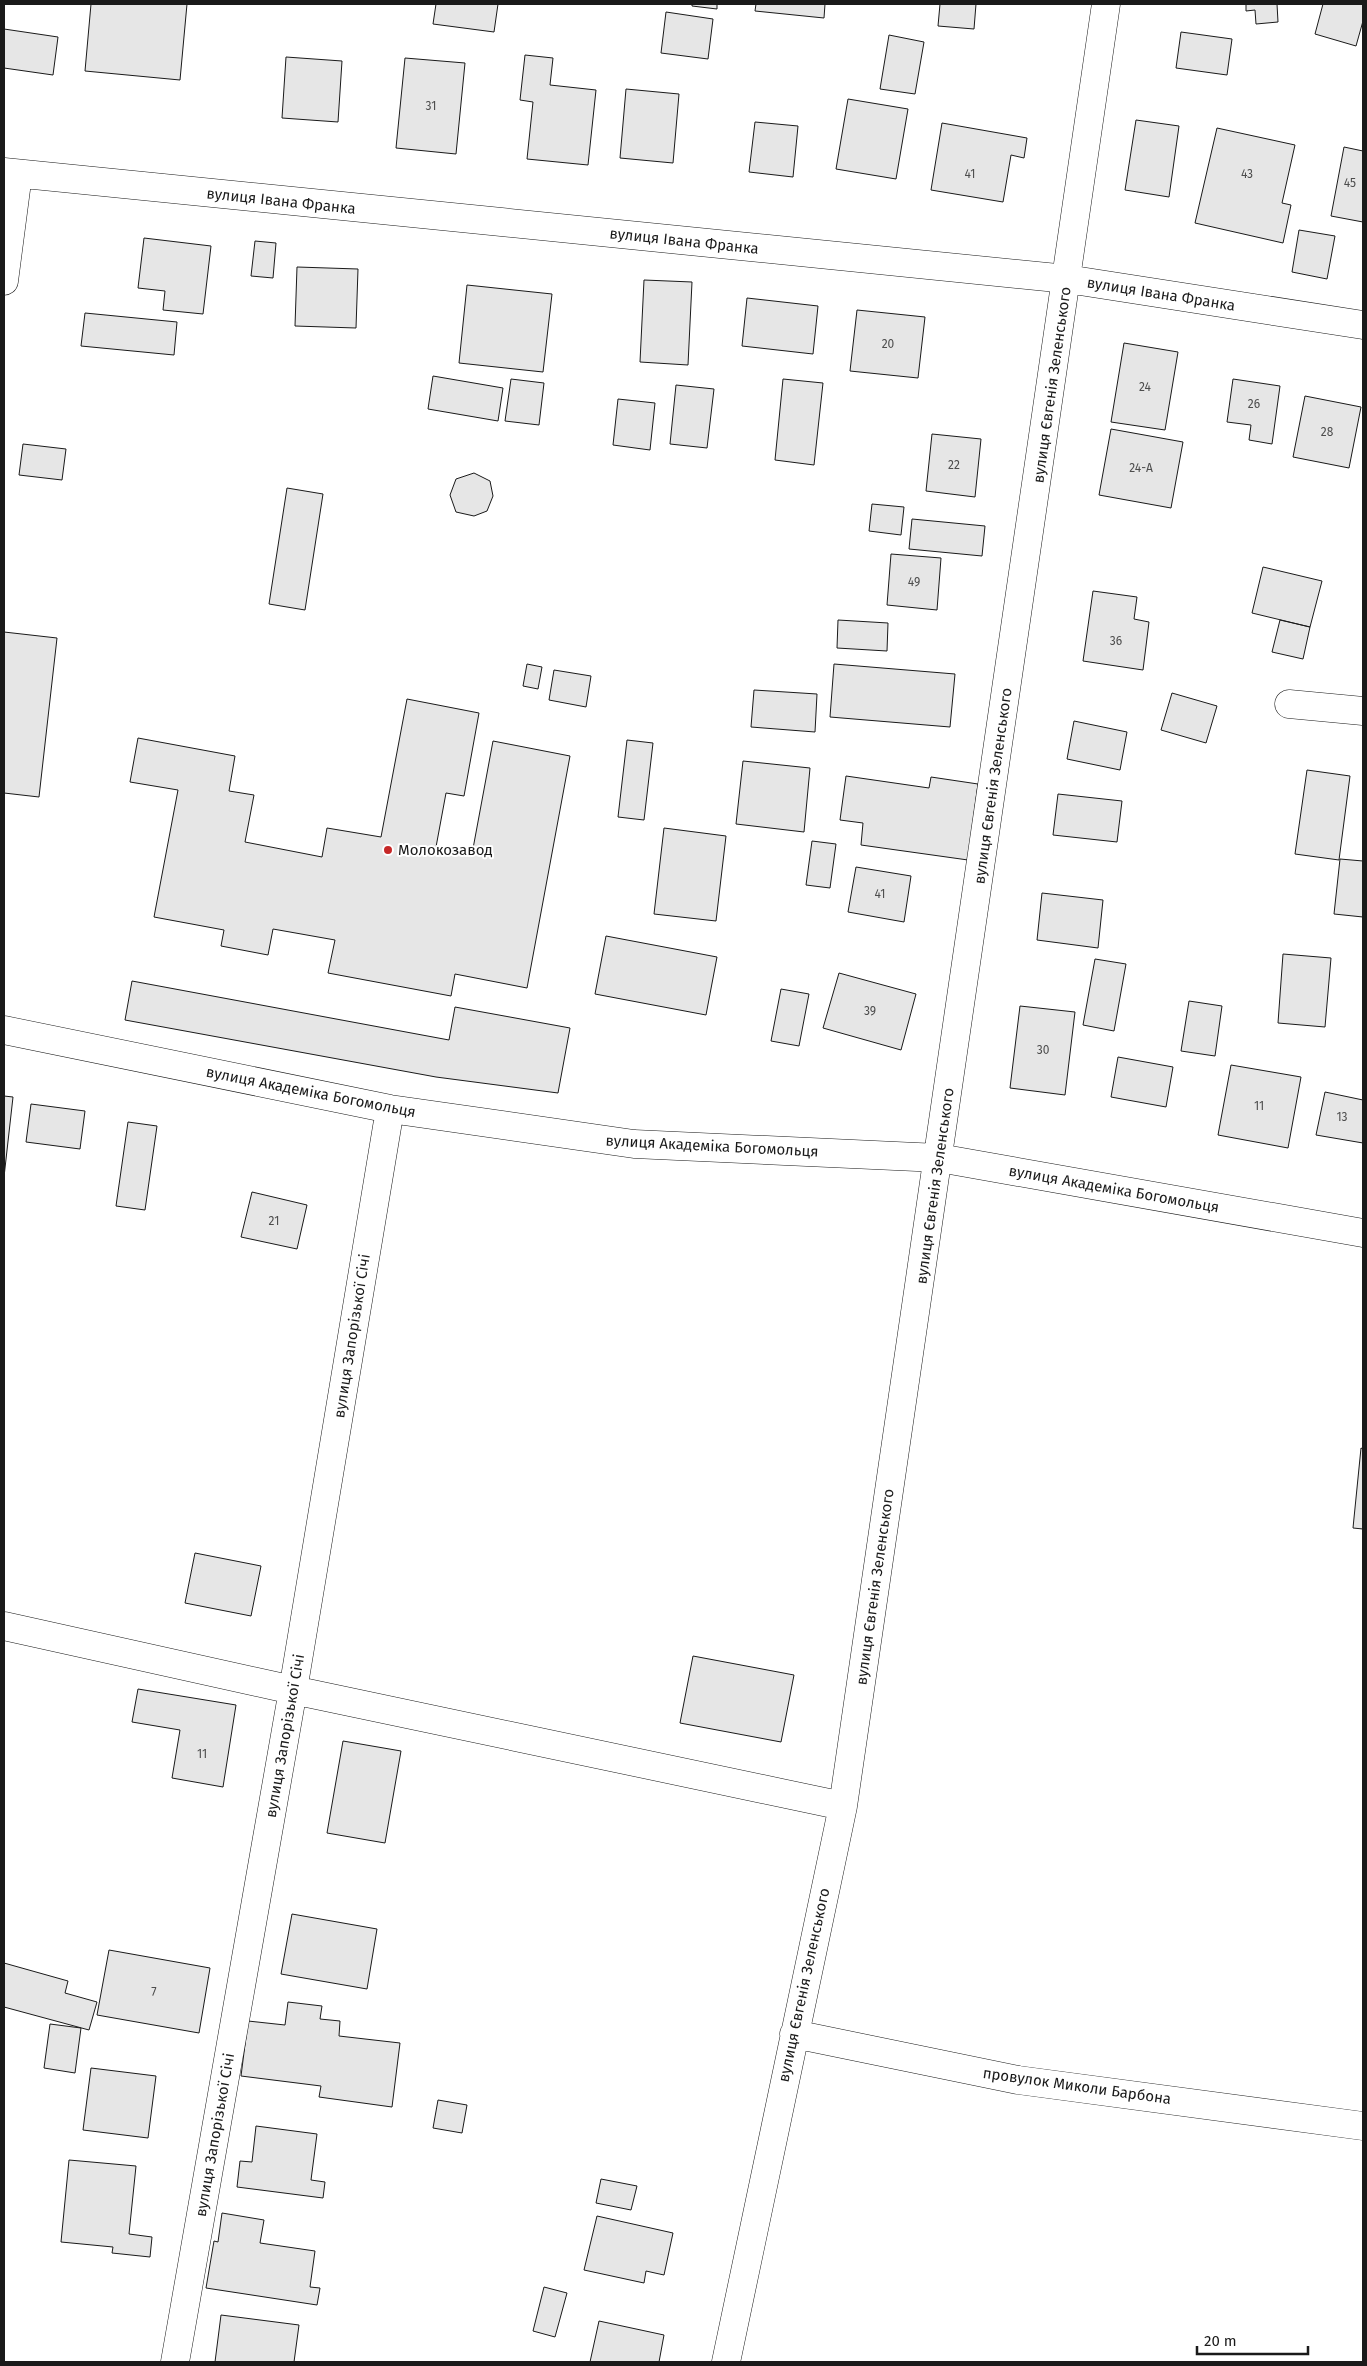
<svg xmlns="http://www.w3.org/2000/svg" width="1367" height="2366" viewBox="0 0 1367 2366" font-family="'Fira Sans',sans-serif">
<rect width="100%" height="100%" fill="#fff"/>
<path fill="#e6e6e6" stroke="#1a1a1a" d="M91,4h96l-7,76 -95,-9z
M436,4h62l-4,28 -61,-8z
M692,4h25v5l-25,-3z
M756,4h69l-1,14 -69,-7z
M940,4h36l-2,25 -36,-3z
M1246,4h31l1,18 -22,2 -1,-14 -9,1z
M1323,4h40v17l-7,25 -41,-12z
M666,12l47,7 -5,40 -47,-6z
M4,29l54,8 -5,38 -49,-7z
M1181,32l51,7 -5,36 -51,-7z
M889,35l35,7 -9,52 -35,-5z
M525,55l28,3 -3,27 46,5 -8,75 -61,-6 6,-57 -13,-2z
M286,57l56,4 -4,61 -56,-4z
M405,58l60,5 -9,91 -60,-6z
M626,89l53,5 -6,69 -53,-5z
M848,99l60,10 -12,70 -60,-10z
M1136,120l43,6 -10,71 -44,-7z
M755,122l43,4 -5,51 -44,-5z
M942,123l85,15 -3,20 -13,-3 -8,47 -72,-12z
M1217,128l78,17 -13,58 9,2 -8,38 -88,-20z
M1344,147l19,4v71l-32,-6z
M1299,230l36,6 -8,43 -35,-7z
M144,238l67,8 -8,68 -40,-4 2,-19 -27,-3z
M255,241l21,2 -3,35 -22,-2z
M297,267l61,2 -2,59 -61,-2z
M644,280l48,2 -4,83 -48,-3z
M467,285l85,9 -9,78 -84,-9z
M747,298l71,8 -5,48 -71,-8z
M857,310l68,7 -7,61 -68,-7z
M85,313l92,9 -3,33 -93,-9z
M1124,343l54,9 -13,78 -54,-8z
M433,376l70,12 -5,33 -70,-12z
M511,379l33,4 -5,42 -34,-4z
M783,379l40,4 -9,82 -39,-5z
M1233,379l47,7 -8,58 -23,-4 2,-15 -24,-3z
M676,385l38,4 -7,59 -37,-4z
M1305,396l56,11 -12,61 -56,-11z
M618,399l37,4 -5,47 -37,-5z
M1111,429l72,13 -12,66 -72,-13z
M932,434l49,5 -6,58 -49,-6z
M23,444l43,5 -4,31 -43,-5z
M474,473l16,8 3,15 -6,15 -13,5 -18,-4 -6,-17 6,-16z
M287,488l36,6 -18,116 -36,-6z
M872,504l32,3 -3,28 -32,-4z
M912,519l73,7 -3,30 -73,-7z
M891,554l50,4 -4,52 -50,-5z
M1263,567l59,14 -12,46 -58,-14z
M1093,591l44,6 -3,22 15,3 -6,48 -60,-9z
M838,620l50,3 -1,28 -50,-3z
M1280,620l30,7 -7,32 -31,-7z
M4,632l53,6 -18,159 -35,-4z
M527,664l15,3 -4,22 -15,-3z
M834,664l121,10 -5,53 -120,-10z
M554,670l37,6 -5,31 -37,-7z
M754,690l63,4 -2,38 -64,-5z
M1172,693l45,13 -11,37 -45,-13z
M407,699l72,14 -15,83 -18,-3 -10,54 36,7 21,-113 77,15 -43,232 -72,-14 -4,22 -123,-23 7,-33 -62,-11 -5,26 -47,-9 3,-16 -70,-13 24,-127 -48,-8 8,-44 97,18 -6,35 25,4 -9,47 77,15 5,-29 54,9z
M1074,721l53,11 -7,38 -53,-11z
M627,740l26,3 -9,77 -26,-3z
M743,761l67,7 -6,64 -68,-8z
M1307,770l43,6 -11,84 -44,-6z
M846,776l83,12 2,-11 47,7 -10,76 -107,-15 2,-22 -23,-3z
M1058,794l64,7 -5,41 -64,-7z
M664,828l62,8 -10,85 -62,-7z
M812,841l24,3 -6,44 -24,-3z
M1340,859l23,2v56l-29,-3z
M856,867l55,9 -7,46 -56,-10z
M1042,893l61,7 -5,48 -61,-8z
M606,936l111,21 -11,58 -111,-21z
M1283,954l48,4 -6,69 -47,-4z
M1095,959l31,5 -12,67 -31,-6z
M839,973l77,21 -15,56 -78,-22z
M132,981l317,59 6,-33 115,21 -12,65 -122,-16 -311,-57z
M781,989l28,5 -10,52 -28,-5z
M1189,1001l33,5 -7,50 -34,-5z
M1020,1006l55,6 -10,83 -55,-7z
M1118,1057l55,10 -7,40 -55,-10z
M1231,1065l70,12 -13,71 -70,-13z
M1325,1092l38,8v43l-47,-8z
M4,1096l9,1 -9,80z
M31,1104l54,7 -5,38 -54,-7z
M128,1122l29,4 -12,84 -29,-4z
M252,1192l55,13 -10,44 -56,-12z
M1361,1448l2,1v80l-10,-1z
M195,1553l66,13 -10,50 -66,-13z
M693,1656l101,19 -13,67 -101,-19z
M138,1689l98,16 -13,82 -51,-9 8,-48 -48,-8z
M343,1741l58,10 -16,92 -58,-10z
M292,1914l85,15 -10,60 -86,-15z
M109,1950l101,18 -11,65 -102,-18z
M4,1963l64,18 -3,12 32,9 -8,28 -85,-23z
M288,2002l34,4 -2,13 20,2 -1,15 61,7 -8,64 -73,-10 2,-11 -80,-10 7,-55 37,4z
M50,2024l31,4 -6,45 -31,-5z
M91,2068l65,8 -8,62 -65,-8z
M438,2100l29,5 -5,28 -29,-5z
M256,2126l61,8 -6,46 14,2 -2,16 -86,-11 3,-26 12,1z
M69,2160l67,6 -7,68 23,3 -2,20 -38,-4 1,-6 -52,-5z
M601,2179l36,7 -6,24 -35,-7z
M222,2213l42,7 -4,23 55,8 -5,36 10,1 -3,17 -111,-17 8,-47 4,1z
M597,2216l76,17 -9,42 -18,-4 -2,12 -60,-13z
M544,2287l23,6 -12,44 -22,-6z
M221,2315l78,10 -5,37h-79z
M599,2321l65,14 -5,27h-69z"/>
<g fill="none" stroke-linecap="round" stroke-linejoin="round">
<g stroke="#1a1a1a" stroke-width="29">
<path id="minor" d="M4,172l1063,107 296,46
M4,281l14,-107
M1289,704l74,7
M4,1030l386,79 244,35 305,14 424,75
M4,1626l289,64 550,116
M794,2034l224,46 345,46
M175,2362l118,-672 97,-581
M726,2362l117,-556 263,-1802"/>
</g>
<use href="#minor" stroke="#fff" stroke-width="28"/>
</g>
<circle fill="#c62828" stroke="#fff" stroke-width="2" cx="388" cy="850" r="5"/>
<g text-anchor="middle" stroke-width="4" stroke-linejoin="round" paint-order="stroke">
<g font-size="12" fill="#4d4d4d">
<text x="431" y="110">31</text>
<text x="970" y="178">41</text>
<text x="1247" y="178">43</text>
<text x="1350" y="187">45</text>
<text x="888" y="348">20</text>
<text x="1145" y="391">24</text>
<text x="1254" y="408">26</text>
<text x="1327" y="436">28</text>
<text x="954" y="469">22</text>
<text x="1141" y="472">24-А</text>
<text x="914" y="586">49</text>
<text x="1116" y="645">36</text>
<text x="880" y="898">41</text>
<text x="870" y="1015">39</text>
<text x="1043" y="1054">30</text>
<text x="1259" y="1110">11</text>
<text x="1342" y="1121">13</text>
<text x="274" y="1225">21</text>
<text x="202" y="1758">11</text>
<text x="154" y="1996">7</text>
</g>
<g font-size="15" fill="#1a1a1a" stroke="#fff">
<text transform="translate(281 201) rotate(6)" y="5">вулиця Івана Франка</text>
<text transform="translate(684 241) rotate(6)" y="5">вулиця Івана Франка</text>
<text transform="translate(1161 294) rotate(9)" y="5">вулиця Івана Франка</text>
<text transform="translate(1052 385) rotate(-82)" y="5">вулиця Євгенія Зеленського</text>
<text transform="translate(993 786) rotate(-82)" y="5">вулиця Євгенія Зеленського</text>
<text transform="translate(311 1092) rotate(11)" y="5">вулиця Академіка Богомольця</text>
<text transform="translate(712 1146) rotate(3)" y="5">вулиця Академіка Богомольця</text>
<text transform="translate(935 1186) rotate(-82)" y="5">вулиця Євгенія Зеленського</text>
<text transform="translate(1114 1189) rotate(10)" y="5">вулиця Академіка Богомольця</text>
<text transform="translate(352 1336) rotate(-81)" y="5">вулиця Запорізької Січі</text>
<text transform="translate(875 1587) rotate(-82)" y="5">вулиця Євгенія Зеленського</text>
<text transform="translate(285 1736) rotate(-80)" y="5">вулиця Запорізької Січі</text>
<text transform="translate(804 1985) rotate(-78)" y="5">вулиця Євгенія Зеленського</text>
<text transform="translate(1077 2086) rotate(8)" y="5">провулок Миколи Барбона</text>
<text transform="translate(215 2135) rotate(-80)" y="5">вулиця Запорізької Січі</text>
</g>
<g font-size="15" fill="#1a1a1a" stroke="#fff" text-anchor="start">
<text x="398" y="855">Молокозавод</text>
</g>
</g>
<rect width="1367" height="2366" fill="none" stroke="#1a1a1a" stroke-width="10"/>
<path d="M1197 2346v8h111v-8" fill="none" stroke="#1a1a1a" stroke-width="2.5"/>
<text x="1204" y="2346" font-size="15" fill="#1a1a1a" stroke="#ffffff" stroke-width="4" paint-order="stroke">20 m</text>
</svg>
